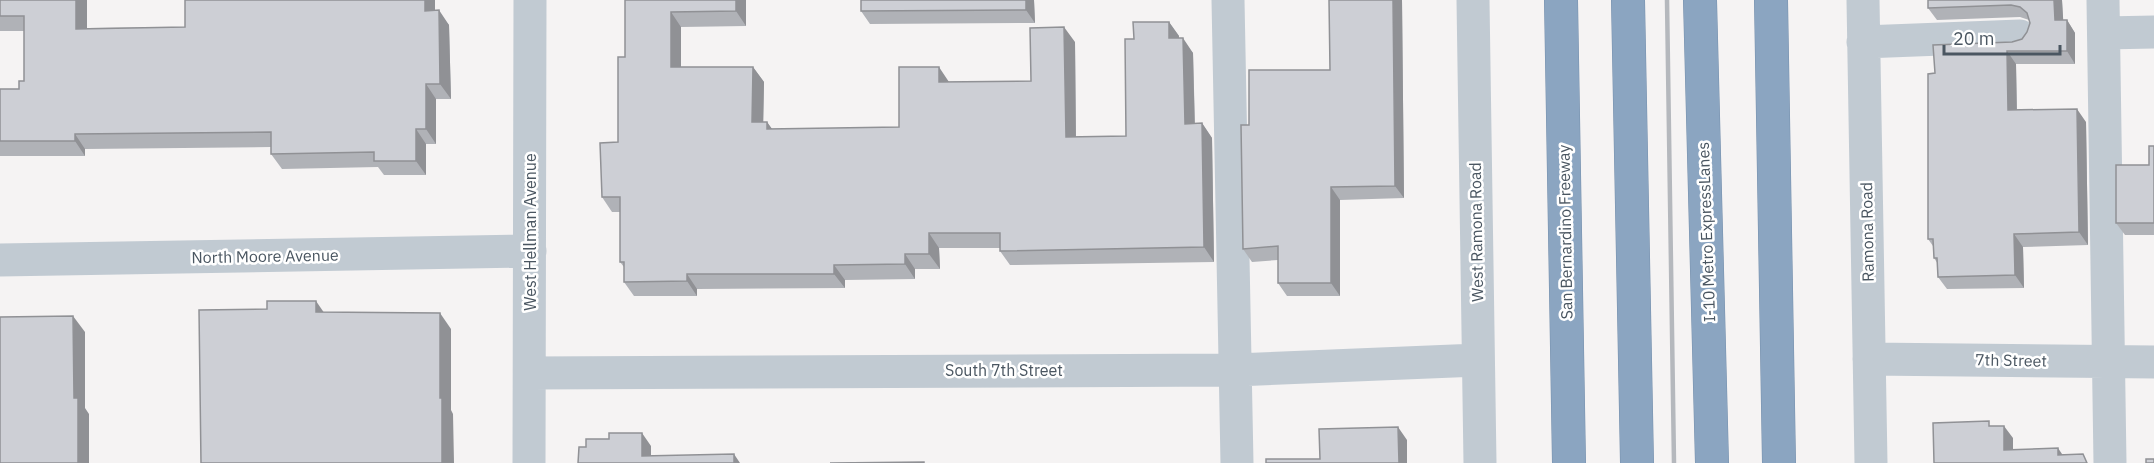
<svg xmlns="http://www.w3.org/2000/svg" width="2154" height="463" viewBox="0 0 2154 463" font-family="'IBM Plex Sans',sans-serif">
<rect width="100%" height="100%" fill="#f5f3f3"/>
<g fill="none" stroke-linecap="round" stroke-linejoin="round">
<g stroke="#7690ad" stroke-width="34">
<path id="highway" d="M1561,0l8,463
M1628,0l9,463
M1700,0l12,463
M1771,0l8,463"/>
</g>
<path stroke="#c1cad2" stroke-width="33" d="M1228,0l9,463
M1473,0l7,463
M1863,0l8,463
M2103,0l7,463
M2104,33l50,-1
M1863,42l157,-6
M0,260l530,-9
M1869,359l285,3
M530,373l705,-3 243,-10
M529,463l1,-463"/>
<use href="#highway" stroke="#8ba5c1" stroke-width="33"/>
<path stroke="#b5b8bd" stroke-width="4.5" d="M1667,0l7,463"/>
</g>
<path fill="#b0b2b7" d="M0,0h87v28l98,-1 250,-27v10l14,15 2,74h-15v45h-10v31h-42l-6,-8 -96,2 -11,-15v-7l-186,2v7h-85v-67h19l5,-8v-50h-24z
M625,0h121v26l-65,1v40h72l11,15 -1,40h4l5,7 127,-2 50,-45 82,-1 44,-39 1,95 50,-1 8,-97 35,-17 10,14v2l14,15 2,71 7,-1 10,15 2,124 -204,3 -10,-14v-3h-61l1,21h-25v10l-70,1v8l-148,1v7h-63l-10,-14v-15l-4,-5v-50h-8l-10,-15 16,-55 7,-85z
M1034,0l1,23 -165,1 -9,-13z
M1329,0h73l2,198 -64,2v96h-53l-9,-13v-23l-26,2 -9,-13 6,-124 81,-55z
M2062,0l1,20h4l8,13v31h-59l1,46 69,12 2,123 -65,2 1,41 -77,1 -9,-12v-13l-4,-6 -1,-12 -5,-7 7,-166 87,-34 5,-7 3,-9 -1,-3 -9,-3 -83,3 -9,-12z
M2154,146v89h-29l-9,-12 33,-58z"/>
<path fill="#909195" d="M76,0h11v44l-11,-15z
M425,0h10v25l-10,-14z
M736,0h10v26l-10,-15z
M1026,0h8l1,23 -9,-13z
M1393,0h9l2,198 -9,-12z
M2054,0h8l2,33 -9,-13z
M439,10l10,15 2,74 -11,-15z
M671,12l10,15v55l-10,-15z
M2067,20l8,13v31l-8,-13z
M1169,22l10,14v17l-10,-15z
M1064,27l11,15 1,109 -10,-14z
M1183,38l10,15 2,85 -10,-14z
M2007,51l9,13 1,59 -9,-13z
M753,67l11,15 -1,54 -11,-14z
M939,67l10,15h-10z
M426,84l10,15v45l-10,-15z
M2077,109l9,13 2,123 -9,-13z
M767,122l10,14 -10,-7z
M1202,123l10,15 2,124 -10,-15z
M416,129l10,15v31l-10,-14z
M75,134l10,15v7l-10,-15z
M1331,187l9,13v96l-9,-13z
M929,233l10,15 1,21 -11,-15z
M2014,234l9,13 1,41 -9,-13z
M905,254l10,15v10l-10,-15z
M834,265l11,15v8l-11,-14z
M687,274l10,15v7l-10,-15z
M316,301l11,16 -11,-5z
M440,313l11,16v81l2,4 1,49h-12l-2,-65z
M73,316l12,16v76l4,6v49h-11l-4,-65z
M2004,426l9,12v24l-9,-12z
M1398,427l9,13v23h-8z
M642,433l9,13v17l-9,-7z
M2058,448l8,12 -8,-5z
M734,454l6,9h-6z"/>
<path fill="#cdcfd5" stroke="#909195" stroke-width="1.5" d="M0,0h76v29l109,-2v-27h240v11l14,-1 1,74h-14v45h-10v32h-42v-9l-103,2v-22l-196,2v7h-75v-52h19v-8h5v-65h-24z
M625,0h111v11l-65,1v55h82l-1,55h15v7l132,-2v-60h40v15l92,-1 -1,-53 34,-1 2,110 60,-1 -1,-97h9l-1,-17h36v16h14l2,86 17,-1 2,124 -204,4v-18h-71v21h-24v10l-71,1v9h-147v7l-63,1v-20h-4v-65h-18l-2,-54 18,-1v-85h7z
M861,0h165v10l-165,1z
M1329,0h64l2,186 -64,1v96h-53v-37l-35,3 -2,-124h8v-55h81z
M1928,0h126l1,20h12v31h-60l1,59 69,-1 2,123 -65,2 1,41 -77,2 -1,-19h-3l-1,-19h-5v-165l7,-1 -2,-28 79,-3 10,-3 5,-7 3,-9 -3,-10 -7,-6 -9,-2 -83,3z
M2149,146h5v77h-38v-58h33z
M267,301h49v11l124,1v85h2v65h-241l-2,-153 68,-1z
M73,316l1,82h4v65h-78v-146z
M1989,421v5h15v24l54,-2v7l25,-1 4,9h-153l-1,-40z
M1398,427l1,36h-133v-4h54l-1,-30z
M609,433h33v23l92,-2v9h-156l1,-16h7v-8h23z
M2146,459h8v4h-8z
M924,462v1h-94z"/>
<g text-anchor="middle" stroke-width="5" stroke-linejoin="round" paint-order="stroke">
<g font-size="16" fill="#4a5661" stroke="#fff">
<text transform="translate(530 232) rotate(-90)" y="6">West Hellman Avenue</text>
<text transform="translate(1476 232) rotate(-91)" y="6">West Ramona Road</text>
<text transform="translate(1565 232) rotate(-91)" y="6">San Bernardino Freeway</text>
<text transform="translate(1706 232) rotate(-92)" y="6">I-10 Metro ExpressLanes</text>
<text transform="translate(1867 232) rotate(-91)" y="6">Ramona Road</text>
<text transform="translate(265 256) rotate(-1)" y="6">North Moore Avenue</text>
<text transform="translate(2011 360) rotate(1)" y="6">7th Street</text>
<text x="1004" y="376">South 7th Street</text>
</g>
</g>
<path d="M1944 45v9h116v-9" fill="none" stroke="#4a5661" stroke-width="3"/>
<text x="1953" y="45" font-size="18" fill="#4a5661" stroke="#ffffff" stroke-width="4.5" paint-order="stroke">20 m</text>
</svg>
